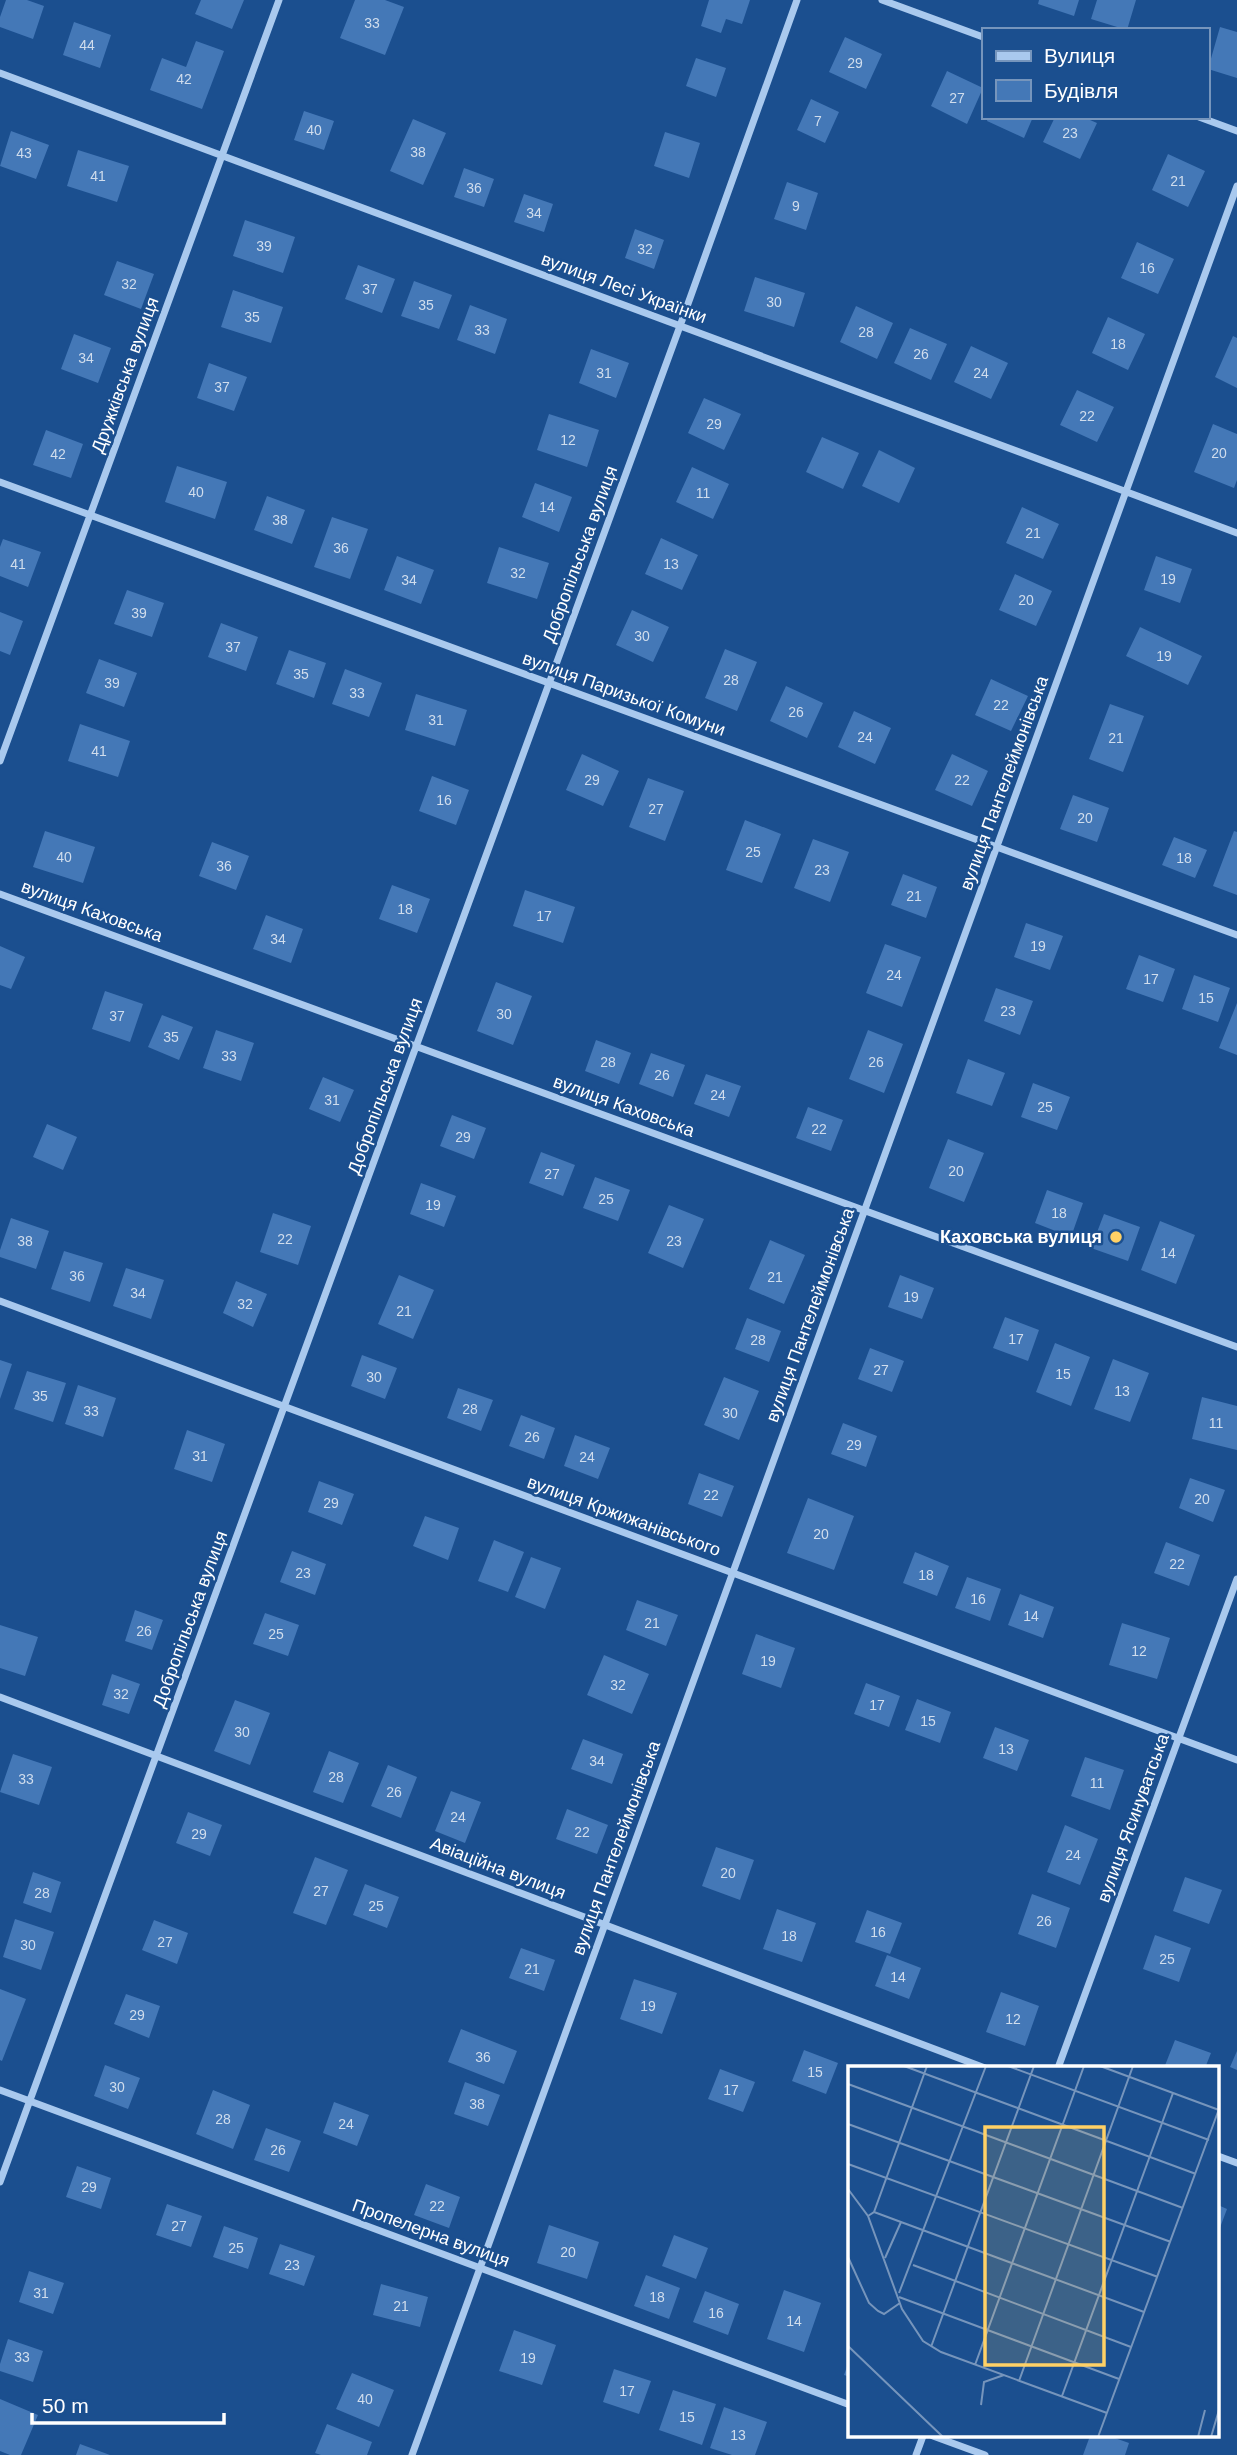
<svg xmlns="http://www.w3.org/2000/svg" width="1237" height="2455" viewBox="0 0 1237 2455" font-family="Helvetica,sans-serif">
<rect width="100%" height="100%" fill="#1b4f8f"/>
<path fill="#4478b7" d="M6,0h21l17,6 -11,33 -33,-12v-10z
M201,0h43l-12,29 -37,-15z
M355,0h30l19,7 -19,48 -45,-17z
M709,0h41l-8,24 -16,-5 -5,14 -20,-7z
M1039,0h40l-5,16 -36,-12z
M1097,0h39l-9,30 -36,-11z
M74,22l37,13 -11,33 -37,-13z
M1220,27l17,5v46l-29,-9z
M845,37l37,17 -16,35 -37,-17z
M196,41l28,10 -22,58 -52,-19 12,-32 24,9z
M696,58l30,10 -10,29 -30,-11z
M947,71l36,17 -16,36 -36,-18z
M811,99l28,13 -14,31 -28,-13z
M304,111l30,10 -10,29 -30,-10z
M988,117h45l-9,21 -37,-17z
M1055,117h28l14,6 -17,36 -37,-17z
M413,119l33,14 -23,52 -33,-14z
M11,131l38,14 -13,34 -36,-13z
M665,132l35,11 -11,35 -35,-12z
M78,150l51,16 -12,36 -50,-16z
M1168,154l37,17 -17,36 -36,-17z
M464,168l30,11 -10,28 -30,-10z
M787,182l31,11 -12,37 -32,-11z
M524,194l29,10 -9,28 -30,-10z
M245,220l50,17 -12,36 -50,-17z
M635,229l29,11 -10,29 -29,-11z
M1137,242l37,17 -16,35 -37,-16z
M117,261l37,13 -13,35 -37,-14z
M358,265l37,14 -13,34 -37,-14z
M755,277l50,16 -11,34 -50,-16z
M414,281l38,14 -13,34 -38,-13z
M233,290l50,17 -12,36 -50,-16z
M470,305l37,14 -12,35 -38,-14z
M856,306l37,17 -16,36 -37,-17z
M1108,317l37,17 -17,36 -36,-17z
M910,328l37,16 -16,36 -37,-17z
M74,334l37,14 -13,35 -37,-14z
M1233,336l4,2v50l-22,-11z
M971,346l37,17 -17,36 -37,-17z
M591,349l38,14 -13,35 -37,-15z
M209,363l38,14 -13,34 -37,-13z
M1077,390l37,17 -17,35 -37,-17z
M704,398l37,16 -17,36 -36,-17z
M549,414l50,16 -12,37 -50,-17z
M1213,424l24,10v46l-3,8 -40,-16z
M46,430l37,14 -12,34 -38,-13z
M822,437l37,16 -16,36 -37,-17z
M879,450l36,18 -16,35 -37,-17z
M177,466l50,16 -12,37 -50,-17z
M692,467l37,17 -16,35 -37,-17z
M535,483l37,14 -13,35 -37,-15z
M267,496l38,14 -13,34 -38,-14z
M1022,507l37,17 -16,35 -37,-16z
M332,517l36,12 -18,50 -36,-12z
M661,538l37,17 -16,35 -37,-16z
M3,539l38,13 -13,35 -28,-11v-29z
M499,547l50,16 -12,36 -50,-16z
M397,556l37,14 -13,34 -37,-14z
M1156,556l36,13 -12,34 -36,-13z
M1015,574l37,17 -16,35 -37,-16z
M127,590l37,13 -12,34 -38,-13z
M632,610l37,17 -16,35 -37,-17z
M0,612l23,9 -13,34 -10,-4z
M221,623l37,14 -12,34 -38,-14z
M1140,627l62,29 -14,29 -62,-29z
M725,649l32,13 -20,49 -32,-13z
M289,650l37,13 -12,35 -38,-14z
M99,659l38,14 -13,34 -38,-14z
M345,669l37,14 -13,34 -37,-13z
M991,679l37,17 -17,35 -36,-16z
M786,686l37,17 -16,35 -37,-17z
M416,694l51,16 -12,36 -50,-16z
M1110,704l34,12 -21,56 -34,-13z
M854,711l37,17 -16,36 -37,-17z
M80,724l50,17 -12,36 -50,-16z
M582,754l37,17 -16,35 -37,-16z
M952,754l36,17 -16,35 -37,-16z
M432,776l37,14 -13,35 -37,-14z
M648,778l36,13 -19,50 -36,-14z
M1073,795l36,13 -12,34 -37,-13z
M745,820l36,14 -19,49 -36,-13z
M45,831l50,16 -12,36 -50,-16z
M1234,831l3,1v63l-24,-9z
M1174,837l33,13 -12,28 -33,-13z
M813,839l36,13 -19,50 -36,-14z
M212,842l37,14 -13,34 -37,-14z
M903,874l34,13 -11,31 -35,-13z
M392,885l38,14 -13,34 -38,-14z
M525,890l50,17 -12,36 -50,-17z
M266,915l37,14 -12,34 -38,-14z
M1026,923l37,13 -13,34 -36,-13z
M885,944l36,13 -19,50 -36,-14z
M0,946l25,11 -14,32 -11,-4z
M1139,955l36,14 -12,33 -37,-13z
M1194,975l36,13 -12,34 -36,-13z
M496,982l36,14 -19,49 -36,-14z
M996,988l37,13 -13,34 -36,-14z
M105,991l38,13 -13,38 -38,-13z
M1237,1003v52l-18,-7z
M162,1015l31,12 -14,33 -31,-13z
M216,1030l38,13 -13,38 -38,-13z
M868,1030l35,14 -19,49 -35,-14z
M596,1040l35,13 -12,31 -34,-13z
M651,1053l34,12 -12,32 -34,-13z
M968,1059l37,14 -13,33 -36,-13z
M706,1074l35,12 -12,31 -35,-13z
M323,1077l31,13 -14,32 -31,-13z
M1033,1083l37,14 -13,33 -36,-13z
M808,1107l35,13 -12,31 -35,-13z
M452,1115l34,13 -12,31 -34,-13z
M47,1124l30,13 -14,33 -30,-13z
M948,1139l36,14 -20,49 -35,-14z
M541,1152l34,13 -12,31 -34,-13z
M595,1177l35,13 -12,31 -35,-13z
M421,1183l35,13 -12,31 -34,-13z
M1047,1190l36,13 -12,34 -36,-14z
M669,1205l35,14 -21,49 -35,-15z
M273,1213l38,13 -13,39 -38,-13z
M1104,1214l36,13 -12,34 -37,-13z
M11,1218l38,13 -13,38 -36,-12v-7z
M1160,1221l35,14 -19,49 -35,-14z
M770,1240l35,15 -21,49 -35,-15z
M64,1251l39,12 -13,39 -39,-13z
M126,1268l38,12 -13,39 -38,-13z
M399,1275l35,15 -21,49 -35,-15z
M900,1275l34,13 -12,31 -34,-12z
M236,1281l31,13 -14,33 -30,-14z
M1005,1317l34,13 -11,31 -35,-13z
M747,1318l34,13 -12,31 -34,-13z
M1055,1343l35,14 -19,49 -35,-14z
M870,1348l34,13 -12,31 -34,-13z
M362,1355l35,13 -12,31 -34,-13z
M1113,1359l36,14 -19,49 -36,-13z
M0,1360l12,4 -12,35z
M27,1371l39,12 -13,39 -39,-13z
M724,1377l35,14 -20,49 -35,-15z
M78,1385l38,13 -13,39 -38,-13z
M458,1388l35,12 -12,31 -34,-13z
M1202,1397l35,9v44l-45,-11z
M521,1415l34,13 -11,31 -35,-13z
M843,1423l34,13 -11,31 -35,-13z
M187,1430l38,14 -13,38 -38,-13z
M575,1435l35,13 -12,31 -34,-13z
M699,1473l35,13 -12,31 -34,-13z
M1190,1478l35,12 -12,32 -34,-14z
M319,1481l35,13 -12,31 -34,-13z
M808,1498l46,18 -20,54 -47,-17z
M425,1516l34,12 -11,32 -35,-14z
M494,1540l30,12 -16,40 -30,-11z
M1166,1542l34,13 -11,31 -35,-13z
M292,1551l34,13 -11,31 -35,-13z
M915,1552l34,14 -12,30 -34,-13z
M531,1557l30,11 -16,41 -30,-12z
M967,1577l34,12 -11,32 -35,-13z
M1020,1594l34,13 -11,31 -35,-13z
M637,1600l41,15 -12,31 -40,-16z
M135,1610l28,10 -11,30 -27,-9z
M265,1613l34,12 -11,31 -35,-12z
M1122,1623l48,15 -13,41 -48,-14z
M0,1625l38,12 -13,39 -25,-8z
M756,1634l39,14 -14,40 -39,-14z
M604,1655l45,19 -17,40 -45,-19z
M112,1674l28,10 -11,30 -27,-9z
M866,1683l34,13 -11,31 -35,-13z
M917,1699l34,13 -11,31 -35,-13z
M235,1700l35,13 -20,52 -36,-14z
M995,1727l34,13 -12,31 -34,-13z
M583,1739l40,15 -11,30 -41,-15z
M329,1751l30,12 -16,40 -30,-11z
M13,1754l39,13 -13,38 -39,-13z
M1085,1757l39,13 -14,40 -39,-14z
M388,1765l29,12 -16,41 -30,-12z
M451,1791l30,11 -16,41 -30,-12z
M567,1809l41,16 -11,29 -41,-15z
M188,1812l34,13 -12,31 -34,-13z
M1065,1825l33,14 -18,46 -33,-13z
M716,1847l38,13 -14,40 -38,-14z
M315,1857l33,13 -22,55 -33,-12z
M33,1872l28,10 -10,31 -28,-10z
M1185,1877l37,13 -13,34 -36,-13z
M365,1884l34,13 -12,31 -34,-13z
M1032,1894l38,14 -14,40 -38,-14z
M777,1909l39,14 -14,39 -39,-13z
M867,1910l35,13 -12,31 -35,-12z
M15,1919l39,13 -13,38 -38,-13z
M154,1920l34,13 -11,31 -35,-14z
M1155,1935l36,13 -12,34 -36,-13z
M521,1948l34,12 -11,31 -35,-13z
M887,1955l34,13 -12,31 -34,-13z
M634,1979l43,14 -15,41 -42,-15z
M0,1989l26,10 -24,62 -2,-1z
M1001,1992l38,14 -14,40 -39,-14z
M126,1994l34,12 -11,32 -35,-14z
M461,2029l56,22 -13,33 -56,-22z
M1175,2040l36,13 -6,15h-41z
M804,2050l34,13 -12,31 -34,-13z
M1237,2051v19l-7,-3z
M105,2065l35,13 -12,31 -34,-13z
M720,2069l35,13 -12,30 -35,-13z
M465,2082l35,13 -12,31 -34,-12z
M213,2090l37,15 -17,44 -37,-15z
M334,2102l35,13 -12,31 -34,-13z
M266,2128l35,13 -12,31 -35,-12z
M77,2166l34,12 -10,31 -35,-12z
M426,2184l34,13 -11,31 -35,-13z
M167,2204l35,12 -11,31 -35,-12z
M1218,2205l9,4 -9,24z
M549,2225l50,17 -12,37 -50,-16z
M224,2226l34,12 -10,31 -35,-12z
M674,2235l34,13 -12,31 -34,-13z
M280,2244l35,12 -11,30 -35,-12z
M29,2271l35,12 -11,31 -34,-12z
M646,2275l34,13 -11,31 -35,-13z
M381,2284l47,13 -8,30 -47,-12z
M784,2290l37,13 -17,49 -37,-13z
M705,2291l34,13 -11,31 -35,-13z
M514,2330l42,15 -14,40 -43,-14z
M8,2339l35,12 -10,31 -33,-11v-7z
M850,2358v19l-6,-2z
M614,2369l37,12 -12,33 -36,-12z
M352,2373l42,17 -15,37 -43,-18z
M673,2390l43,14 -14,41 -43,-15z
M0,2399l38,16 -17,40h-11l-10,-4z
M724,2407l43,15 -12,33h-23l-22,-7z
M327,2424l45,18 -5,13h-46l-6,-2z
M1090,2436h19l20,7 -4,12h-42z
M80,2444l30,11h-34z"/>
<g fill="none" stroke-linecap="round" stroke-linejoin="round">
<path stroke="#a9c9ee" stroke-width="7" d="M882,0l101,37
M0,73l1237,460
M1199,117l38,14
M0,482l1237,453
M0,761l279,-761
M0,894l1237,453
M0,1301l1237,459
M0,1697l985,371
M1058,2068l179,-489
M0,2090l850,315
M1218,2156l19,7
M0,2182l680,-1856 117,-326
M933,2436l52,19
M412,2455l825,-2269
M916,2455l7,-19"/>
</g>
<circle fill="#ffd166" stroke="#1b4f8f" stroke-width="2.5" cx="1116" cy="1237" r="7"/>
<g text-anchor="middle" stroke-width="5" stroke-linejoin="round" paint-order="stroke">
<g font-size="14" fill="#d0dded">
<text x="372" y="28">33</text>
<text x="87" y="50">44</text>
<text x="855" y="68">29</text>
<text x="184" y="84">42</text>
<text x="957" y="103">27</text>
<text x="818" y="126">7</text>
<text x="314" y="135">40</text>
<text x="1070" y="138">23</text>
<text x="418" y="157">38</text>
<text x="24" y="158">43</text>
<text x="98" y="181">41</text>
<text x="1178" y="186">21</text>
<text x="474" y="193">36</text>
<text x="796" y="211">9</text>
<text x="534" y="218">34</text>
<text x="264" y="251">39</text>
<text x="645" y="254">32</text>
<text x="1147" y="273">16</text>
<text x="129" y="289">32</text>
<text x="370" y="294">37</text>
<text x="774" y="307">30</text>
<text x="426" y="310">35</text>
<text x="252" y="322">35</text>
<text x="482" y="335">33</text>
<text x="866" y="337">28</text>
<text x="1118" y="349">18</text>
<text x="921" y="359">26</text>
<text x="86" y="363">34</text>
<text x="604" y="378">31</text>
<text x="981" y="378">24</text>
<text x="222" y="392">37</text>
<text x="1087" y="421">22</text>
<text x="714" y="429">29</text>
<text x="568" y="445">12</text>
<text x="1219" y="458">20</text>
<text x="58" y="459">42</text>
<text x="196" y="497">40</text>
<text x="703" y="498">11</text>
<text x="547" y="512">14</text>
<text x="280" y="525">38</text>
<text x="1033" y="538">21</text>
<text x="341" y="553">36</text>
<text x="18" y="569">41</text>
<text x="671" y="569">13</text>
<text x="518" y="578">32</text>
<text x="1168" y="584">19</text>
<text x="409" y="585">34</text>
<text x="1026" y="605">20</text>
<text x="139" y="618">39</text>
<text x="642" y="641">30</text>
<text x="233" y="652">37</text>
<text x="1164" y="661">19</text>
<text x="301" y="679">35</text>
<text x="731" y="685">28</text>
<text x="112" y="688">39</text>
<text x="357" y="698">33</text>
<text x="1001" y="710">22</text>
<text x="796" y="717">26</text>
<text x="436" y="725">31</text>
<text x="865" y="742">24</text>
<text x="1116" y="743">21</text>
<text x="99" y="756">41</text>
<text x="592" y="785">29</text>
<text x="962" y="785">22</text>
<text x="444" y="805">16</text>
<text x="656" y="814">27</text>
<text x="1085" y="823">20</text>
<text x="753" y="857">25</text>
<text x="64" y="862">40</text>
<text x="1184" y="863">18</text>
<text x="224" y="871">36</text>
<text x="822" y="875">23</text>
<text x="914" y="901">21</text>
<text x="405" y="914">18</text>
<text x="544" y="921">17</text>
<text x="278" y="944">34</text>
<text x="1038" y="951">19</text>
<text x="894" y="980">24</text>
<text x="1151" y="984">17</text>
<text x="1206" y="1003">15</text>
<text x="1008" y="1016">23</text>
<text x="504" y="1019">30</text>
<text x="117" y="1021">37</text>
<text x="171" y="1042">35</text>
<text x="229" y="1061">33</text>
<text x="608" y="1067">28</text>
<text x="876" y="1067">26</text>
<text x="662" y="1080">26</text>
<text x="718" y="1100">24</text>
<text x="332" y="1105">31</text>
<text x="1045" y="1112">25</text>
<text x="819" y="1134">22</text>
<text x="463" y="1142">29</text>
<text x="956" y="1176">20</text>
<text x="552" y="1179">27</text>
<text x="606" y="1204">25</text>
<text x="433" y="1210">19</text>
<text x="1059" y="1218">18</text>
<text x="285" y="1244">22</text>
<text x="25" y="1246">38</text>
<text x="674" y="1246">23</text>
<text x="1168" y="1258">14</text>
<text x="77" y="1281">36</text>
<text x="775" y="1282">21</text>
<text x="138" y="1298">34</text>
<text x="911" y="1302">19</text>
<text x="245" y="1309">32</text>
<text x="404" y="1316">21</text>
<text x="1016" y="1344">17</text>
<text x="758" y="1345">28</text>
<text x="881" y="1375">27</text>
<text x="1063" y="1379">15</text>
<text x="374" y="1382">30</text>
<text x="1122" y="1396">13</text>
<text x="40" y="1401">35</text>
<text x="470" y="1414">28</text>
<text x="91" y="1416">33</text>
<text x="730" y="1418">30</text>
<text x="1216" y="1428">11</text>
<text x="532" y="1442">26</text>
<text x="854" y="1450">29</text>
<text x="200" y="1461">31</text>
<text x="587" y="1462">24</text>
<text x="711" y="1500">22</text>
<text x="1202" y="1504">20</text>
<text x="331" y="1508">29</text>
<text x="821" y="1539">20</text>
<text x="1177" y="1569">22</text>
<text x="303" y="1578">23</text>
<text x="926" y="1580">18</text>
<text x="978" y="1604">16</text>
<text x="1031" y="1621">14</text>
<text x="652" y="1628">21</text>
<text x="144" y="1636">26</text>
<text x="276" y="1639">25</text>
<text x="1139" y="1656">12</text>
<text x="768" y="1666">19</text>
<text x="618" y="1690">32</text>
<text x="121" y="1699">32</text>
<text x="877" y="1710">17</text>
<text x="928" y="1726">15</text>
<text x="242" y="1737">30</text>
<text x="1006" y="1754">13</text>
<text x="597" y="1766">34</text>
<text x="336" y="1782">28</text>
<text x="26" y="1784">33</text>
<text x="1097" y="1788">11</text>
<text x="394" y="1797">26</text>
<text x="458" y="1822">24</text>
<text x="582" y="1837">22</text>
<text x="199" y="1839">29</text>
<text x="1073" y="1860">24</text>
<text x="728" y="1878">20</text>
<text x="321" y="1896">27</text>
<text x="42" y="1898">28</text>
<text x="376" y="1911">25</text>
<text x="1044" y="1926">26</text>
<text x="878" y="1937">16</text>
<text x="789" y="1941">18</text>
<text x="165" y="1947">27</text>
<text x="28" y="1950">30</text>
<text x="1167" y="1964">25</text>
<text x="532" y="1974">21</text>
<text x="898" y="1982">14</text>
<text x="648" y="2011">19</text>
<text x="137" y="2020">29</text>
<text x="1013" y="2024">12</text>
<text x="483" y="2062">36</text>
<text x="815" y="2077">15</text>
<text x="117" y="2092">30</text>
<text x="731" y="2095">17</text>
<text x="477" y="2109">38</text>
<text x="223" y="2124">28</text>
<text x="346" y="2129">24</text>
<text x="278" y="2155">26</text>
<text x="89" y="2192">29</text>
<text x="437" y="2211">22</text>
<text x="179" y="2231">27</text>
<text x="236" y="2253">25</text>
<text x="568" y="2257">20</text>
<text x="292" y="2270">23</text>
<text x="41" y="2298">31</text>
<text x="657" y="2302">18</text>
<text x="401" y="2311">21</text>
<text x="716" y="2318">16</text>
<text x="794" y="2326">14</text>
<text x="22" y="2362">33</text>
<text x="528" y="2363">19</text>
<text x="627" y="2396">17</text>
<text x="365" y="2404">40</text>
<text x="687" y="2422">15</text>
<text x="738" y="2440">13</text>
</g>
<g font-size="18" fill="#fff" stroke="#1b4f8f">
<text transform="translate(624 288) rotate(20)" y="6">вулиця Лесі Українки</text>
<text transform="translate(125 375) rotate(-70)" y="6">Дружківська вулиця</text>
<text transform="translate(580 554) rotate(-70)" y="6">Добропільська вулиця</text>
<text transform="translate(624 694) rotate(20)" y="6">вулиця Паризької Комуни</text>
<text transform="translate(1004 783) rotate(-70)" y="6">вулиця Пантелеймонівська</text>
<text transform="translate(92 911) rotate(20)" y="6">вулиця Каховська</text>
<text transform="translate(385 1086) rotate(-70)" y="6">Добропільська вулиця</text>
<text transform="translate(624 1106) rotate(20)" y="6">вулиця Каховська</text>
<text transform="translate(810 1315) rotate(-70)" y="6">вулиця Пантелеймонівська</text>
<text transform="translate(624 1516) rotate(20)" y="6">вулиця Кржижанівського</text>
<text transform="translate(190 1619) rotate(-70)" y="6">Добропільська вулиця</text>
<text transform="translate(1133 1818) rotate(-70)" y="6">вулиця Ясинуватська</text>
<text transform="translate(616 1848) rotate(-70)" y="6">вулиця Пантелеймонівська</text>
<text transform="translate(498 1868) rotate(21)" y="6">Авіаційна вулиця</text>
<text transform="translate(431 2233) rotate(20)" y="6">Пропелерна вулиця</text>
</g>
<g font-size="18" font-weight="bold" fill="#fff" stroke="#1b4f8f" text-anchor="end">
<text x="1102" y="1243">Каховська вулиця</text>
</g>
</g>
<g transform="translate(848 2066)">
<rect width="371" height="371" fill="#1b4f8f"/>
<path fill="none" stroke="#7695bc" stroke-width="2" d="M56,0l292,108M160,0l201,74M252,0l119,44M0,18l335,124M0,58l323,118M0,98l310,113M0,123l20,27 34,93 21,32 18,11 166,61M26,146l270,100M20,150l6,-4 53,-146M0,191l21,46 9,8 6,3 16,-11M37,192l16,-36M65,199l218,82M51,227l87,-227M51,231l220,82M0,280l95,91M83,281l103,-281M127,299l109,-299M171,315l114,-315M214,330l111,-303M133,339l3,-23 20,-7M250,371l121,-328M350,371l7,-27M363,371l8,-27"/>
<path fill="#ffd166" fill-opacity="0.15" stroke="#ffd166" stroke-width="3.5" d="M137,61h119v238h-119z"/>
<rect width="371" height="371" fill="none" stroke="#fff" stroke-width="3.5"/>
</g>
<rect x="982" y="28" width="228" height="91" fill="#1b4f8f" stroke="#7695bc" stroke-width="2"/>
<rect x="996" y="51" width="35" height="10" fill="#a9c9ee" stroke="#7695bc" stroke-width="2"/>
<text x="1044" y="63" font-size="21" fill="#ffffff">Вулиця</text>
<rect x="996" y="80" width="35" height="21" fill="#4478b7" stroke="#7695bc" stroke-width="2"/>
<text x="1044" y="98" font-size="21" fill="#ffffff">Будівля</text>
<path d="M32 2413v10h192v-10" fill="none" stroke="#ffffff" stroke-width="3.5"/>
<text x="42" y="2413" font-size="21" fill="#ffffff" stroke="#1b4f8f" stroke-width="5" paint-order="stroke">50 m</text>
</svg>
